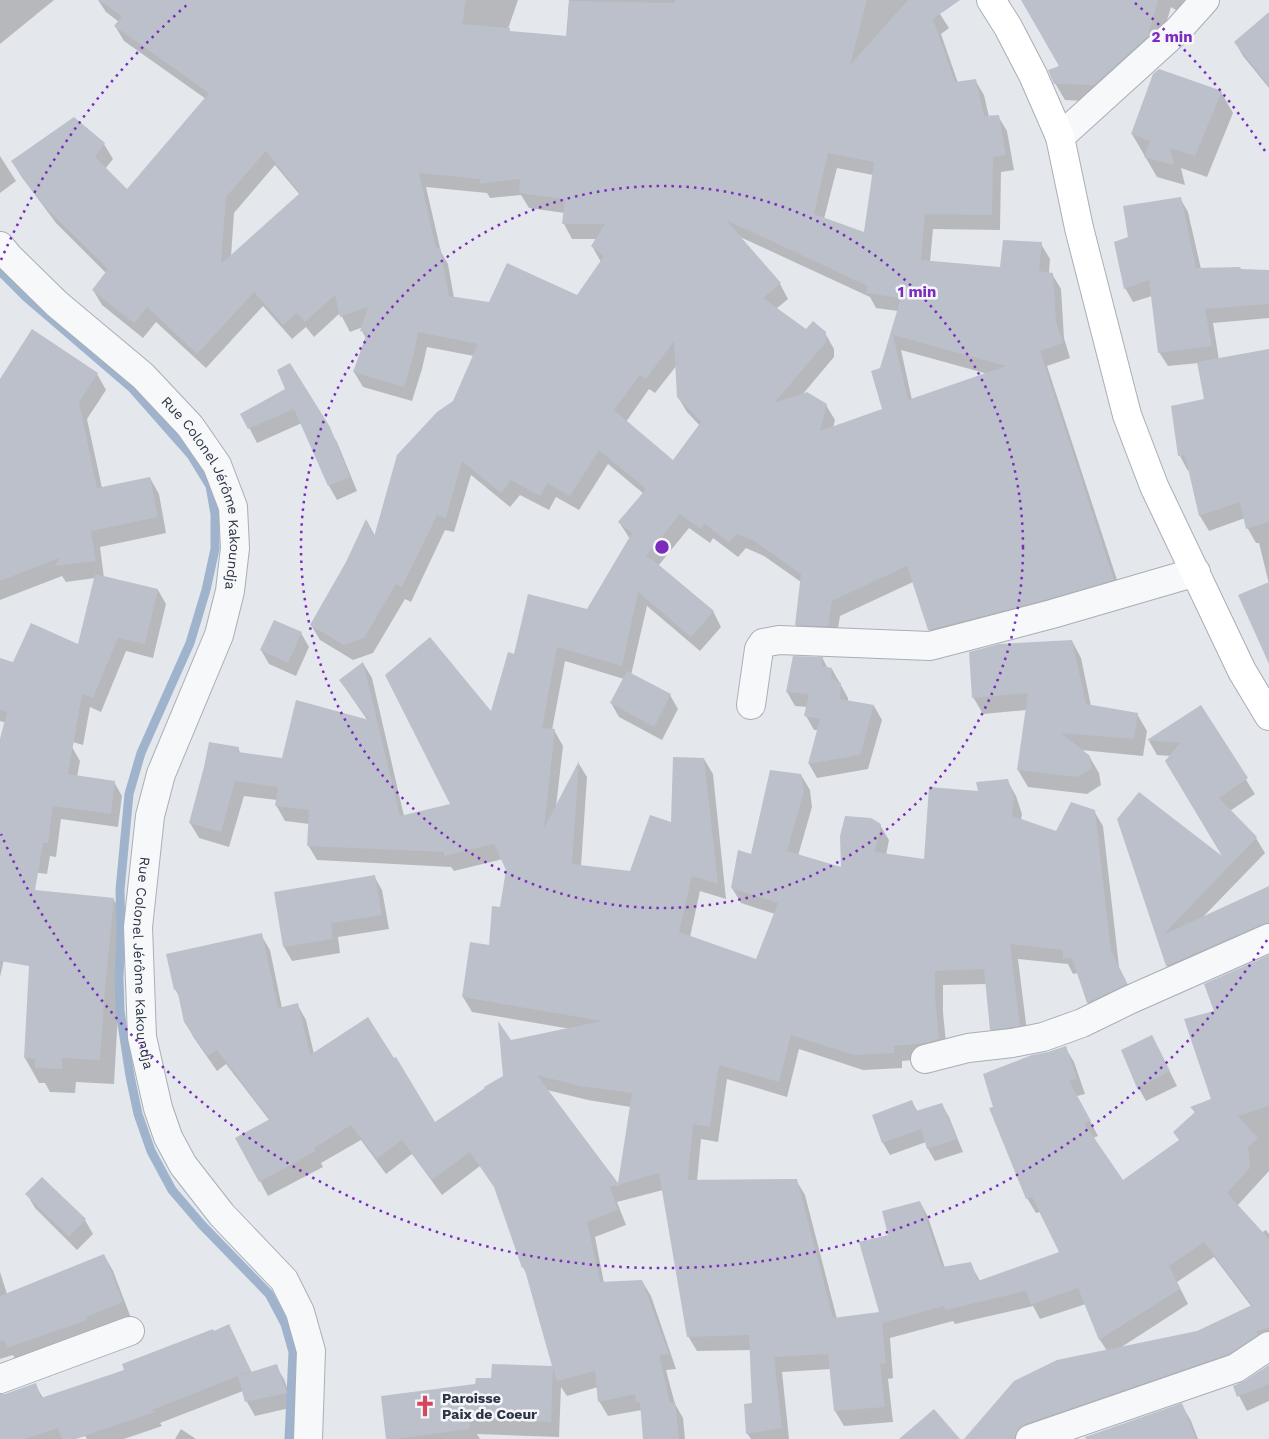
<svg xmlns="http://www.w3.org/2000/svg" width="1269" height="1439" viewBox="0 0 1269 1439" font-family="'Work Sans',sans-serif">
<rect width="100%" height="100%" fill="#e4e7ec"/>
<path fill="#0003" fill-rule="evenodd" d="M0,0h54l-54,44z
M98,0h420l-10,29 3,4 55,5 3,-38h362l18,28 -8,6 17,49 17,-3 9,15 5,22 9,-1 9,15 7,39 -13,2 -1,58 -67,-1 -3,33 72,7 39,-25 9,15 -1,14 3,1 9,15 3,49 6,20 -23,8 75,229 -184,50 -9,-15 -16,-48 -73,34 -4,25 -31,-1 -9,-15 5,-43 -37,-26 -18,-8 -8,9 -25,-19 -3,5 -21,-15 -31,38 55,45 8,16 -21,24 -53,-45 -16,69 39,20 8,14 -16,31 -43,-23 -8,-14 13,-24 -59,-18 -13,69h2l9,16 -7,61 23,-43 8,13 -6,89 50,6 42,-49 31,-64 9,15 13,125 -26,-8 -10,46 67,24 18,-47 -34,-11 -9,-15 69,-113 9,15 2,17 -14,49 44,12 38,-43 9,15 -3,15 39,6 55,-68 27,-13 9,16 6,18 -1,6 36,13 37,-22 9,15 16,141 16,32 -39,19 -8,-15 -10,-30 -5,1 -5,-10 -50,-5 10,81 -29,4 -8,-15 -4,-45 -44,1v27l4,42 -13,4 -32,3v7l-39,2 -64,-21 -12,48 -60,-18 -9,63 -17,-3 -4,42 99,-1 9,15 32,124 44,-6 9,-77 30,-34 8,15 17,51 25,-5 10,18 81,-28 -21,-41 -4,1 -9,-15 21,-145 17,-6 9,15 11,32 -8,2 21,40 -5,2 30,44 57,-41 15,-28 -3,-5 20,-9 4,-87 53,-56v215l-32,35 24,27 5,-3 3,4v114l-235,91h-69l142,-88 -7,-11 -14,-36 -46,15 -7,-13 -78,18 -2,-3 -63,17 3,40 -5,1 5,43 -49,4 -9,-15 -4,-42 -49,3 7,67h-38l-4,-6 6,-29 -2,-54 -54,1 -9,-15 -25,-146 -46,12 9,23 -31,12 9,46 38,-2 9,15 25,73 -10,1 9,34 8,14 2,21h-41l-2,-29 -34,6 -9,-15 -1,-14 -31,9 -6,-9 -2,50 -82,-3 3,5h-92l88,-54 16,-5 62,-12 -27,-93 -4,-8 -26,-76 -17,-25 -38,29 -30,-41 -26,20 -25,-34 -40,23 2,4 -55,29 -8,-15 10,-60 -44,-57 -9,7 -23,-33 -9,-16 -5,-24 -5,-9 86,-54 9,15 12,58 15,-4 9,16 8,34 120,70 70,-47 7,-35 60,-13 -99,-17 -9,-15 27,-51 12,-38 6,-38 -5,-11 -49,12 -3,-4 -134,-7 -9,-15 1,-21 -24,-3 -9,-16 1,-5 -33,-4 -15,51 -30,-9 -9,-15 48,-75 3,6 42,6 85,-39 -18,-26 -9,-15 22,-17 9,15 32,138 48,-11 63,-150 73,-45 42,-71 -11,-17 25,-28 -36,-30 -29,46 -23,-13 -7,13 -29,-15 -10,12 -39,-32 -17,57 -9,-2 -34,72 -6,-3 -32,54 -20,7 -33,-20 -9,-15 36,-62 20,-42 8,15 79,-134 20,-46 -47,-9 -5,22 -10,32 -49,-14 -9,-15 12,-34 -4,-7 1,-4 -13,5 -10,-19 -26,24 -8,-10 -14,12 -29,-33 -57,62 -50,-46 -13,16 -41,-33 -9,-15 13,-17 -50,-50 -35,-47 -9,-15 92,-17 9,15 -8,10 22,22 79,-92 -82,-58 -9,-15 4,-4 -13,-10zM275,165l25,30 -69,62 3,-44zM837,168l36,7 -9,59 -40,-15zM426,187l61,6 3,5 31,-3 8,13 36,5 -1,11 8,15h25l-5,7 9,16 -24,35 -87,6 -36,-5 -6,-34 -7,-12zM738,236l132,61 6,11 22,3 -17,58 2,41 -50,18 2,-8 -9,-15 -24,-10 32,-38v-8l-9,-16 -19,-2 -30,-22 12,-10 -8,-15zM901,350l87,24 -76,26zM677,365l1,32 9,15 13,14 -27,36 -47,-40 23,-33 6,4zM547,1090l41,10 43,7 -13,79zM1214,1257l37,49 -53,26 -78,16 68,-44 -11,-22z
M1023,0h162l-6,12 -8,-5 -14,46 -54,49 -38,-2 -10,-17 6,-16z
M1269,14v74l-26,-32 -8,-14z
M1221,92l12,21 -26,64 -26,-9 4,17 -28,-8 -25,-43z
M0,156l16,25 -16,12z
M1180,198l8,14 13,57 68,2v47l-56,5 6,37 50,-8v306v-74l-10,-41h-3l-8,-14 -3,-11 -36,13 -9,-15 -10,-46 -2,1 -8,-15 25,-56 -6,-37 -31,3 -9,-14 -7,-56 -19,6 -8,-14 4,-50z
M97,374l9,16 -19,29 15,69 48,-10 9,16 7,39 -66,14 4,31 54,12 8,14 -13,54 -27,-7 -25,61 -11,-5 -7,38 -83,-24v-55l79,-20 16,-68 -29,4 -4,-6 -62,24v-221l1,1z
M287,390l41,37 9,15 20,49 -20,9 -8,-14 -27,-63 -45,20 -15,-29z
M301,633l8,14 -13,29 -27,-12 -8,-14z
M1072,641l9,17 10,48 46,8 10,17 -4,25 -62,-6 8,6 10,17 2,12 -14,9 -59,-7 -10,-17 9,-60 -44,4 -10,-17z
M794,657l29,2 5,10h4l16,29v4l26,4 8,14 -14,49 -51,9 -8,-14 9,-34h-4l-8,-14 2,-9 -13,-1 -8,-14z
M1200,707l55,87 -25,17 26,27 9,15 -63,65 67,-25v47l-93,41 -9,-15 -49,-146 107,40 -54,-104 -14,-1 -8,-14z
M72,747l8,14 -3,16 37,5 8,14 -4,31 -57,-8 -5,38 -6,-1 -3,18 -23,-3 -24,106v-229z
M374,876l8,14 7,39 -51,8 2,16 -48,8 -8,-14z
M35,892l79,8 14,24 -10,89 -4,71 -38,-2 -1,11 -25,-1 -5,-9h-6l-14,-25z
M1159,1050l18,36 -31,15 -8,-14 -16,-36z
M912,1102l6,10 24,-7 7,12 14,35 -28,9 -7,-12 -2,-7 -36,13 -7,-12z
M27,1194l58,26 8,14 -16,16 -42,-42z
M104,1255l9,16 18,47 -114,45 -4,-8 -13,4v-87l7,22z
M229,1326l23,47 24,-7 8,13 10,28 -39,9 -8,-14 -4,-11 -83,32 2,3 -38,13h-37l-2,-3 -10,3h-75v-44h6l29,-11 8,14 83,-27z
M1269,1366v35l-22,10 -13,-25 11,-4z
M1182,1405l9,16 7,18h-111z
M181,1429l15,10h-21z"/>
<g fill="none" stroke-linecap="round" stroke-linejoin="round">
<path stroke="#9fb4cc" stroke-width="9" d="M0,271l26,26 106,91 59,67 19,31 5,28v35l-9,41 -16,53 -49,110 -12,41 -9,96 1,44 -2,44 1,33 10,65 8,38 13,37 21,39 30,35 67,69 16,30 8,28 -4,87"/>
</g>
<path fill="#bbc0ca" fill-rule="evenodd" d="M99,0h367l-4,24 48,4v3l57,5 2,-35 106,2v-3h192l-17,65 58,-65h52l-27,19 22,63 21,-3 8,37 15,-1 7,40 -13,2 -1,58 -67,-1 -4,46 79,7 3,-27 39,2 -3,29 14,2 3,48 7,22 -23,8 74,229 -66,19 -120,31 -21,-64 -75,35 -4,25 -33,-1 6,-51 -47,-33 -17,-7 -8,9 -25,-20 -3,6 -21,-15 -34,42 7,4 61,51 -23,26 -53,-45 -16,74 -65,-19 -15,81 13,1 -11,99 35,-67 -7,103 58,7 20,-56 21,7 2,-65 31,1 14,126 -26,-8 -13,56 77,27 22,-56 -47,-15 7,-38 13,4 19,-84 31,4 3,17 -17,60 54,16 -1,-31 5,-20 26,2 10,6 -6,28 49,7 5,-72 49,4 -2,-9 32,-3 6,19 -2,18 44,15 15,-29 24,8 16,141 16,33 -40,19 -15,-45 -9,1v-9l-53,-6 10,82 -30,4 -6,-61 -49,2v25l4,43 -14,4 -31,3v7l-40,2 -63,-20 -12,47 -60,-17 -9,62 -17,-3 -5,56 109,-1 36,139 46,-6 -20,-70 29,-7 -6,-24 38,-10 22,66 29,-5 7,19 81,-29 -27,-55 -6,2 -37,-91 4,-1 -10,-33 49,-19 16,-3 18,-6 11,33 -8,2 22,40 -7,2 39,57 56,-40 -6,-8 22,-20 -5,-5 21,-8 -27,-80 30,-8 -10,-27 65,-29v151l-31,10 20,22 -10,9 2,21 -23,25 42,46v89l-13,3 2,4 -29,19 -204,70 -7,5 -3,7v3h-51l50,-58 43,-21 140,-29 55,-26 -48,-63 -35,24 11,23 -81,51 -21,-52 -47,17 -5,-14 -81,19 -1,-4 -62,17 4,40 -6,1 5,43 -51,4 -6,-57 -54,3 8,71 -36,6 -2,-30 8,-1 -3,-68 -62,2 -28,-164 -49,14 8,23 -31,12 13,60 42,-2 27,74 -10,1 11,48 5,-1 4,37h-36l-3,-37 -4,1 -1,-9 -37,8 -3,-31 -38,10 -4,-12 -2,53 -82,-3 1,10 -74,10h-10l-5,-43 94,-12 1,-6h15l1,-14 60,2 -28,-99 -2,1 -28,-81 -24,-35 -38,28 -30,-40 -25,19 -26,-34 -37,23 2,3 -57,31 -24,-44 35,-19 -53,-69 -9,6 -24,-34 -7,-33 -3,1 -8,-36 96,-21 16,75 20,-5 12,52 58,-38 26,41 2,-1 39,65 50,-34 -1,-1 19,-11 -5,-55 13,19 91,-19 -140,-24 8,-55 19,3 3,-39 8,1 6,-37 -12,-26 -50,12v-4l-137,-6 2,-36 -34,-4 3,-19 -43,-6 -14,51 -32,-9 15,-56 5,-25 30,5 -1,5 44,6 14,-58 73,20 -30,-40 24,-18 37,154 50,-12 -65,-129 45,-38 61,74 17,-59 6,2 14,-60 59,15 45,-76 -14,-11 28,-33 -47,-39 -29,46 -23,-13 -7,13 -29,-16 -10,13 -39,-32 -16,57 -9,-3 -35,72 -6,-3 -32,54 -20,7 -34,-20 36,-63 20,-43 8,18 23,-82 40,-43 16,-11 25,-57 -60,-12 -4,21 -10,34 -51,-15 14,-39 -7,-2 8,-24 -28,10 -5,-22 -30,27 -8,-9 -14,12 -29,-33 -57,62 -50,-47 -13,16 -42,-33 16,-21 -63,-62 -34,-46 63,-44 31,26 -10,14 32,32 82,-96 -95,-67 8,-10zM266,151l34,42 -79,71 5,-67zM828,153l46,9 -10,70 -50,-18zM419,173l61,6v5l40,-5 -1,14 46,6 -3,25h43l-14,22 13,10 -27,39 -70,-32 -18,39 -40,-6 -9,-48h-4zM726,220l142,66 -2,7 35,5 -21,70 -9,3 11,38 -62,22 7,-27 -20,-12 -33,11 52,-61v-10l-13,-11 -7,8 -43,-31 18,-15zM893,335l113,31 -98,34zM674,341l3,56 24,25 -28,38 -59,-50 26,-35 6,4zM537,1075l42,11 53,7 -14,90z
M1021,0h137l-10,36 -54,49 -40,-1 -6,-14 11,-4z
M1269,12v74l-35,-44z
M1159,69l63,22 -27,65 -25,-8 4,17 -30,-8 6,-16 -19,-7 22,-60z
M1181,197l15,71 44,-1 1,2 28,1v34l-64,5 7,37 -54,7 -9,-73 -25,9 -10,-47 14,-5 -5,-31z
M32,329l66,44 -19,29 18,86 53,-11 8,40 -67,14 5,30 -41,5 4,-8 -59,23v-202z
M1269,349v173l-23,7 -6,-27 -41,14 -14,-61 -7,1 -7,-50 33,-7 -7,-37z
M290,363l40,64 20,50 -22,9 -34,-77 -46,20 -8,-15 45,-25 -8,-19z
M95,574l63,15 -13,55 -27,-6 -25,60 -11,-4 -14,80 47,7 -4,33 -58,-8 -5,37h-5l-8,47 79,8 -9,90 -5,72 -38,-2v11l-27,-1v-9l-11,-1 5,-92 -29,-5v-222l7,-27 -7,-2v-52l13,4 18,-39 47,21z
M1269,582v82l-31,-69z
M274,620l28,12 -14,31 -28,-13z
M1072,640l14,64 52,9 -4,26 -73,-6 29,23 2,12 -15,9 -60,-7 11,-77 -56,5 -3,-46 30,-8z
M793,656l30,1 -1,9 10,2 -1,10 10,5 -1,16 34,6 -14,50 -52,9 12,-45 -16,-3 5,-22 -23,-2z
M627,671l44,23 -17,33 -44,-24z
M1201,705l47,73 -29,20 38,39 -94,98 106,-49v37l-6,1 -97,42 -49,-147 22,-27 83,64 -57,-95 15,-18 -33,-3z
M375,875l7,40 -51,8 2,16 -50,8 -9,-55z
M1152,1035l18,36 -33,17 -16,-38z
M912,1100l4,11 26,-8 15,36 -30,10 -6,-20 -39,14 -10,-28z
M42,1177l44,42 -17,18 -44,-43z
M104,1254l19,48 -37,15 1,3 -80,28 -3,-8 -4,1v-45z
M229,1324l22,47 -99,39 3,2 -80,27h-13l-4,-11 -33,11h-25v-45h5l31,-11 5,15 83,-28 -2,-6 91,-35 1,2z
M277,1364l10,29 -42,9 -7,-26z
M1269,1365v19l-32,13 -4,-11 11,-5z
M1182,1403l14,36h-110l-1,-2z
M934,1409l26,30h-61z"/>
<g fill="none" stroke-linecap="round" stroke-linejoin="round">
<g stroke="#a9aeb7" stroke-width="30">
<g id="street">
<path d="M1060,137l119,-108 26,-29"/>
<path id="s1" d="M0,246l9,11 48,47 86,72 47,50 27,39 16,42 2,41 -5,43 -11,44 -58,139 -11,42 -12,111 4,110 16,71 10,29 15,28 39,50 62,65 16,32 11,39 -3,88"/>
<path d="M751,705l8,-56 4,-6 16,-3 151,6 122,-32 144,-42"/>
<path d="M925,1059l43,-11 44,-5 31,-6 39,-14 47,-23 140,-62"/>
<path d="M0,1379l130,-48"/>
<path d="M1030,1439l206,-71 33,-22"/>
</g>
</g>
<g stroke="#a9aeb7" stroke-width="30">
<path id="secondary" d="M991,0l17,27 25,48 27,62 19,91 48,187 27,71 88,185 27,45"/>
</g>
<use href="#street" stroke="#f7f8fa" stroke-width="28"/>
<use href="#secondary" stroke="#fff" stroke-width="28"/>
</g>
<g fill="none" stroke="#7b2cbf" stroke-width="2.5" stroke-dasharray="2.5 5">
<circle cx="662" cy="547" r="361"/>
<path d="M1267 940A721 721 0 0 1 1 834M1 260A721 721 0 0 1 189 3M1135 3A721 721 0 0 1 1267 154"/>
</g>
<defs>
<g id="church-bare" transform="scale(1.725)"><path d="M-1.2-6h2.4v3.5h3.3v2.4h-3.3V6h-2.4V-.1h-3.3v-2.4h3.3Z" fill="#d1495b" stroke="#f4f6f9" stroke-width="2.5" paint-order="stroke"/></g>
</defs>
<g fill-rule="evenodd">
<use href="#church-bare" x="425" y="1406"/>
</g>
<g text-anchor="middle" stroke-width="5" stroke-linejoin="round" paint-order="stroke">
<g font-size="14" fill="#2b3445" stroke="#f4f6f9">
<text dy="5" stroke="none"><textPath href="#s1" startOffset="331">Rue Colonel Jérôme Kakoundja</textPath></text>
<text dy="5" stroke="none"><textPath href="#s1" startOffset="826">Rue Colonel Jérôme Kakoundja</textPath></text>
</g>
<g font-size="14" font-weight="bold" fill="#2b3445" stroke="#f4f6f9" text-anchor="start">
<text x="442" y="1403">Paroisse<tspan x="442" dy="16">Paix de Coeur</tspan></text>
</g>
</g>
<circle cx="662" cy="547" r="8" fill="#7b2cbf" stroke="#f4f6f9" stroke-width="2.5"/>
<g font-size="15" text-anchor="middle" font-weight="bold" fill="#7b2cbf" stroke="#f4f6f9" stroke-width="5" stroke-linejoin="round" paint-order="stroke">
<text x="1172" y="42">2 min</text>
<text x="917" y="297">1 min</text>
</g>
</svg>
